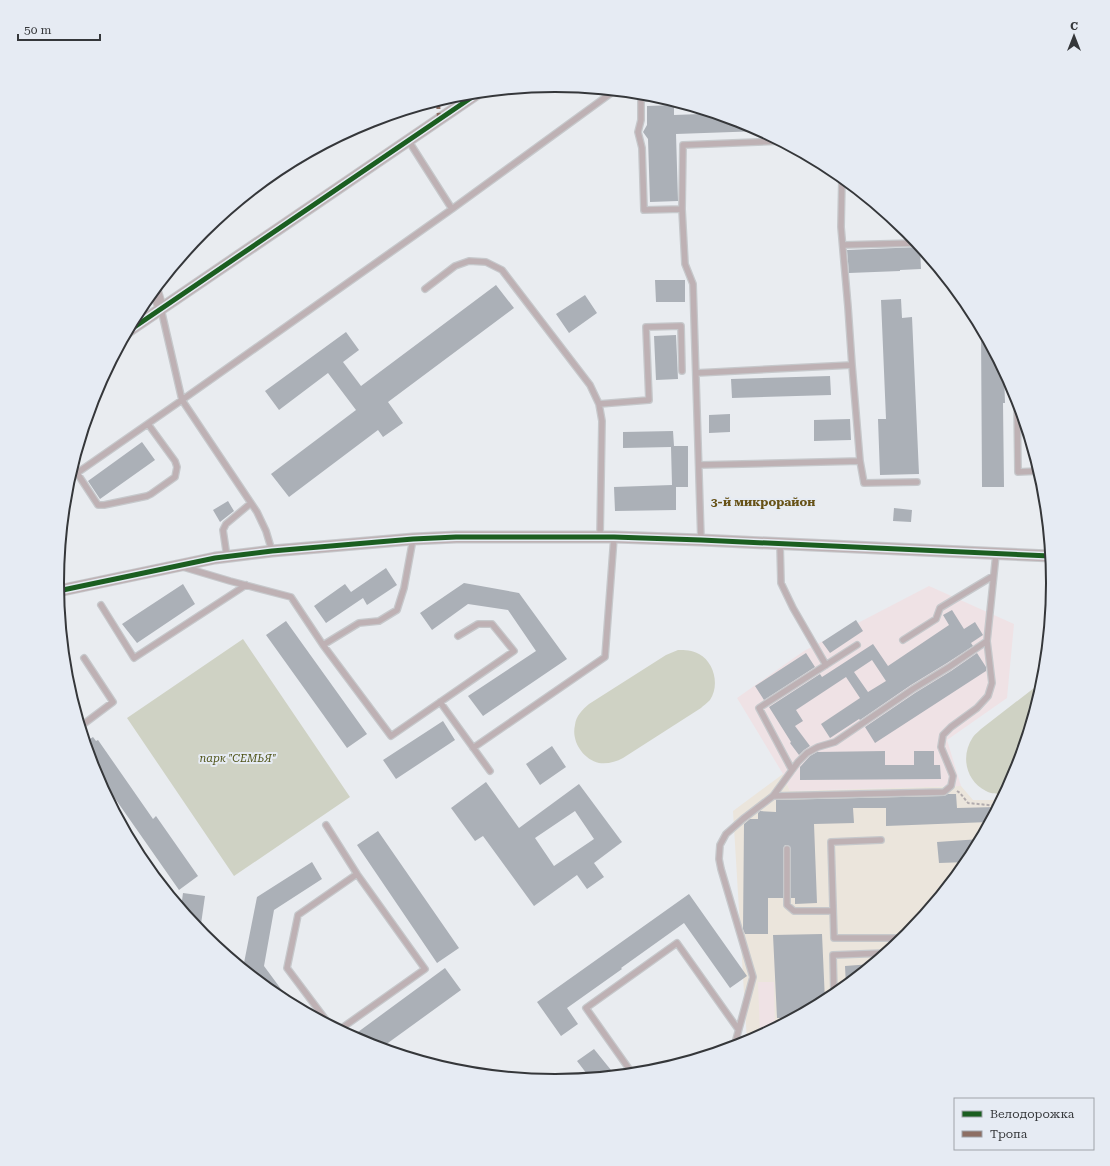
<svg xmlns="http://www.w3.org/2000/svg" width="1110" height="1166" viewBox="0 0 1110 1166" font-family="'Roboto Serif',serif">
<rect width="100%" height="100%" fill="#e9ecf0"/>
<path fill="#ebe5dc" d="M783,774l7,17 171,-5 12,14h28l-32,60 -62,75 -76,62 -84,45 -14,-231z"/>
<path fill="#efe2e5" d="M929,586l85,38 -7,74 -60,42 14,46 -171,5 -7,-17 -46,-76 67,-47z
M758,982h16l1,45 -15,8z"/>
<path fill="#cfd2c4" d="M243,639l107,158 -116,79 -107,-158z
M678,650c7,0 14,0 21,4 15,8 21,31 11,46 -3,3 -7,6 -9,8l-78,50c-7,4 -15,6 -24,5 -16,-4 -28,-22 -24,-38 1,-9 7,-15 14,-21l77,-49z
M1043,681l-28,93 -11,20c-6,0 -13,0 -18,-3 -20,-10 -26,-35 -13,-54 2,-3 6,-6 8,-8z"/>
<path fill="#abb0b7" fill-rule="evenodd" d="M674,105v10l27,-1v-5l45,14 15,8 -85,3 2,67 -28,1 -2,-63 -5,-7 4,-7v-19z
M920,247l1,22 -21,1v1l-51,2 -2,-23z
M655,280h30v22h-29z
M496,285l18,23 -126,94 15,21 -20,14 -5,-7 -89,67 -18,-23 85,-64 -28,-37 -49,37 -14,-19 81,-59 13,18 -16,12 18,24z
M585,295l12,18 -28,20 -13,-19z
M901,299l1,19 10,-1 7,157 -39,1 -2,-56h8l-5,-119z
M981,328l23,44 1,31h-2l1,84h-22z
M676,335l2,44 -22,1 -2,-44z
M830,376l1,19 -99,3 -1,-19z
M730,414v18l-21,1v-18z
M850,419l1,21 -37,1v-21z
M673,431l1,15h14v41h-12v23l-61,1 -1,-24 58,-2 -1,-38 -48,1v-16z
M142,442l13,18 -55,39 -12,-18z
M228,501l6,10 -14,11 -7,-12z
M894,508l18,2 -1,12 -18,-1z
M386,568l11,17 -30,20 -4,-7 -37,25 -12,-17 31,-22 6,8z
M464,583l55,10 48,66 -84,57 -15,-20 68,-45 -28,-41 -40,-6 -36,26 -12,-17z
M183,584l12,20 -58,39 -15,-19z
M952,610l12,19 11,-7 8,13 -12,8 2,3 -26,17 -36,22 -51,35 -1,-1 -29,19 -9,-14 39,-26 -14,-21 -50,33 7,11 -8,5 15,20 -6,4 -5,5 -9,-12 1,-1 -22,-35 51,-33 2,3 51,-33 15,22 61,-41 -6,-10zM872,660l14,21 -18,11 -14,-20z
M856,620l7,11 -33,22 -8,-11z
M286,621l81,113 -20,14 -81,-113z
M806,653l9,14 -51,33 -9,-14z
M977,653l9,14v4l-111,72 -10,-16 50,-34 36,-22z
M443,721l12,19 -59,39 -13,-19z
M93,737l3,4 2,-1 55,79 3,-3 42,60 -19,14 -86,-123 -8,-25z
M552,746l14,21 -26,18 -14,-21z
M885,751v14h29v-14h20v14h6l1,14 -141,1v-13l10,-11 7,-4z
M486,782l33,46 60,-44 43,58 -28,21 10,14 -17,12 -10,-14 -43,31 -51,-70 -8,5 -24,-33zM575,811l19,28 -40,27 -19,-28z
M948,794h8l1,14 40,-1 -8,15 -103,4v-18h-33l1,15 -40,1 3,79 -22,1v-6h-4v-49l-2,-3 -4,-1 -2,4v49h-15v36h-23l-2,-5 1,-105 6,-5h8v-6l2,-2 16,1v-12l168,-4z
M378,831l81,117 -22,15 -80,-118z
M980,839l-13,23 -28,1 -2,-21z
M312,862l10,17 -48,31 -10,56 28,38 -14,-7 -35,-29 14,-71z
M183,893l22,3 -5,35 -19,-23z
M689,894l58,82 -17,12 -46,-65 -63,45 1,1 -55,39 11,16 -17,12 -24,-34z
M822,934l3,67 -32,17h-16l-4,-83z
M872,964l-21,17 -5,5 -1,-20z
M445,968l16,22 -80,58 -14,-4 -9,-12z
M594,1049l21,26 -25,3 -13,-17z"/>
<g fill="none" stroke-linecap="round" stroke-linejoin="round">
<g stroke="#c6c8cb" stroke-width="8">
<path id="service" d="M663,98h-22v22l-3,12 4,16 2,62 38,-1 3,55 8,20 8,256
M842,177l-1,50 7,80 4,58 8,96 4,22 53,-1
M452,209l162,-118
M682,209l1,-64 97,-4
M843,245l74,-2
M425,289l30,-23 14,-5 17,1 16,8 88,115 9,19 3,17 -2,116
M161,309l21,91 75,112 9,19 6,20
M696,373l156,-8
M1017,399l1,73 21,-1
M599,404l50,-4 -3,-73 35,-1 1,45
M148,424l27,37 2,6 -2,10 -24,17 -4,2 -43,9h-6l-21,-32 105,-73 270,-191 -44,-69
M699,465l161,-4
M780,544l1,39 12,25 33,57
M227,557l-4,-27 3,-6 25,-21
M183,567l47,14 61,16 32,48 68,91 123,-85 -22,-27h-14l-20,12
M101,605l33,53 112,-73
M903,640l33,-21 4,-11 53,-32
M323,645l36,-22 20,-2 18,-11 7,-22 9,-49
M440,702l50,69
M81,726l32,-24 -29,-44
M473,748l132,-91 9,-120
M792,770l-33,-62 98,-63
M773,796l171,-4 7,-6 2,-10 -12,-29 2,-12 8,-8 26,-19 11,-12 4,-13 -5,-42
M326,825l31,49
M129,838l36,51
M881,840l-50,2 3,96h70
M787,849v56l7,6h39
M834,995l-1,-40 53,-2
M329,1024l-42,-56 11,-53 59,-41 68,95 -86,61
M734,1047l19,-70 -32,-108 -2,-10 1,-14 6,-11 17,-15 30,-23 25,-34 9,-9 11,-6 17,-5 78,-53 36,-22 38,-26 9,-87
M632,1073l-46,-65 91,-65 61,86"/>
</g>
<g stroke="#c6c8cb" stroke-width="13">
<path id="minor" d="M155,289l6,20
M127,332l351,-239
M58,591l157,-33 57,-7 141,-12 43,-2h158l87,3 349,16"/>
</g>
<path stroke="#b1abad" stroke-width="2" stroke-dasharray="3 2" stroke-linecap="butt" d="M957,791l3,2 8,10 30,3"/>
<use href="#service" stroke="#beb1b4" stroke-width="5.5"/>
<use href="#minor" stroke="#beb1b4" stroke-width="11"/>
<path stroke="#8d6e63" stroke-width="4" stroke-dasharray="8 4" stroke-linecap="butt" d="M438,101l1,18"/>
<g stroke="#e6ebf3" stroke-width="8">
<path id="cycleway" d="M127,332l351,-239
M58,591l157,-33 57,-7 141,-12 43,-2h158l87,3 349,16"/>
</g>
<use href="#cycleway" stroke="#1b5e20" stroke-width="5"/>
</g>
<g text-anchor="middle" stroke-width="4" stroke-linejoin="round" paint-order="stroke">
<g font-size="11" font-style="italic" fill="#4f5418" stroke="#e6ebf3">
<text x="238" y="762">парк "СЕМЬЯ"</text>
</g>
<g font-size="12" font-weight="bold" fill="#675217" stroke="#e6ebf3">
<text x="763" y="506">3-й микрорайон</text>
</g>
</g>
<path d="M0 0H1110V1166H0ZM64 583a491 491 0 1 1 982 0a491 491 0 1 1-982 0Z" fill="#e6ebf3" fill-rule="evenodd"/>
<path fill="none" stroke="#35373a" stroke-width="2" d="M64 583a491 491 0 1 1 982 0a491 491 0 1 1-982 0Z"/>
<rect x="954" y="1098" width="140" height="52" fill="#e6ebf3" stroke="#9fa3a9"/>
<rect x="962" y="1111" width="20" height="6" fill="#1b5e20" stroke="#9fa3a9"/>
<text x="990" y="1118" font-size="12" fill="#35373a">Велодорожка</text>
<rect x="962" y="1131" width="20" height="6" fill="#8d6e63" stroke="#9fa3a9"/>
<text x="990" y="1138" font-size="12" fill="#35373a">Тропа</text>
<g transform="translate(1074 36)" stroke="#e6ebf3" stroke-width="3" paint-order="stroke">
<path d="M0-3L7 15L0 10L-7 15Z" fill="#35373a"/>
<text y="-6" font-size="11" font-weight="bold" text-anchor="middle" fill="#35373a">С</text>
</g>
<path d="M18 34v6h82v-6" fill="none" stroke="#35373a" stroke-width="2"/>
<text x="24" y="34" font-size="12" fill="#35373a" stroke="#e6ebf3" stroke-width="3" paint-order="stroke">50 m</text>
</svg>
